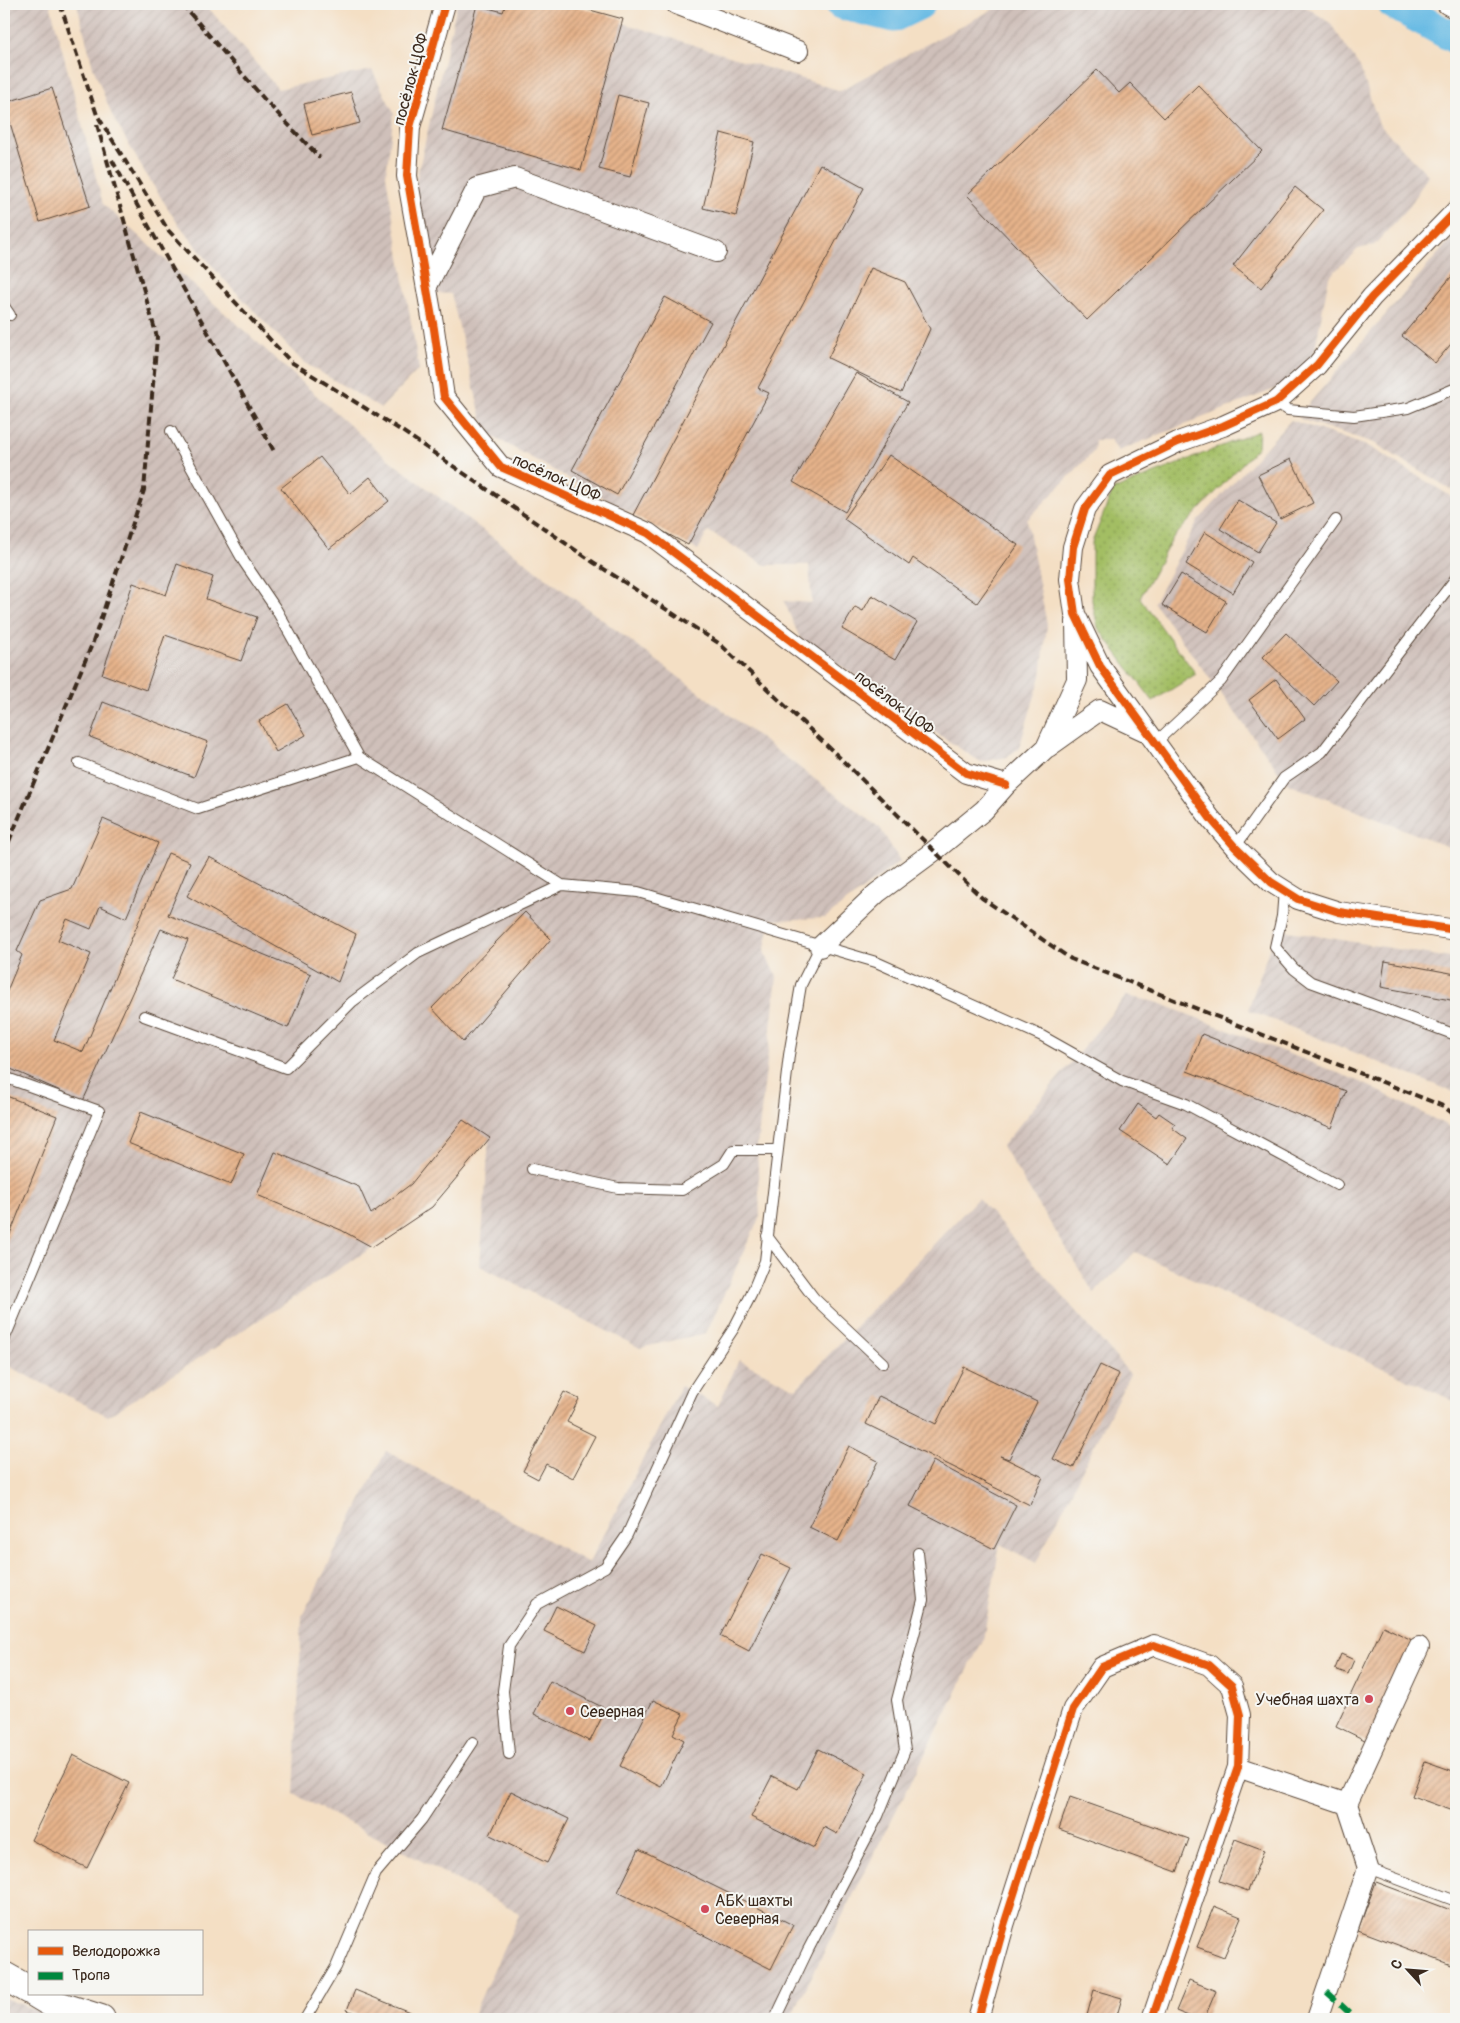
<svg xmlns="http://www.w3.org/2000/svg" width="1460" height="2023" viewBox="0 0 1460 2023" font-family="Pangolin,sans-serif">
<defs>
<pattern id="industrial-furrows" width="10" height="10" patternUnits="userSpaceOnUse" patternTransform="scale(1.25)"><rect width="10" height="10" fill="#cfc0ba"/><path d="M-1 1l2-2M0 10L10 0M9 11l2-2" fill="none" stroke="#b3a59f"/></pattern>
<pattern id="grass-dots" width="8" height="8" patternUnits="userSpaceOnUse" patternTransform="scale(1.25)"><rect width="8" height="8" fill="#a3be64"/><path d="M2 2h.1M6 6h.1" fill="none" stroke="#869b52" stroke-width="1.8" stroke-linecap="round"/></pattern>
<pattern id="building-hatch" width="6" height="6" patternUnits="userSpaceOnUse" patternTransform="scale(1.25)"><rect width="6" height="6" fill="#e6b38b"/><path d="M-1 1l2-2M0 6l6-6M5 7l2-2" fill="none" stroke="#bc9271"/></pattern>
</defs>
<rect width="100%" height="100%" fill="#f6f6f2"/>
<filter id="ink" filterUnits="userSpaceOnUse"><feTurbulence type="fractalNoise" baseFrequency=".02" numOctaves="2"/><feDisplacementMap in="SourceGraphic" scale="10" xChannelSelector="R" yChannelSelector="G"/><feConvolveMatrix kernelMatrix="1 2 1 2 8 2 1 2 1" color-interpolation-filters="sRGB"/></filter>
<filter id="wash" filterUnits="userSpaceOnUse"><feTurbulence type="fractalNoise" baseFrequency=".0096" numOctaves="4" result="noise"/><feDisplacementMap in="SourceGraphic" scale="20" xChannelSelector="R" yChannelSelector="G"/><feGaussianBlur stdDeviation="1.12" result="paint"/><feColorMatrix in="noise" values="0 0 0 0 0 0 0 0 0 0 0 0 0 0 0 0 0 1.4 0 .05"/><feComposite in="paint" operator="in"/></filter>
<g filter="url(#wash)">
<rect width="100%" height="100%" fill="#f4dfc4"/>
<path fill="url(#industrial-furrows)" d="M4,4h46l53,200 281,252 496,372 20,33 -75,57 -54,2 -7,32 13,25 -20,169 3,70 -54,117 -66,15 -160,-82 9,-128 -57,69 -54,37 -270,172 -104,-52z
M77,4h128l73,85 94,-19 22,43 -8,62 33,194 -38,39 -78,-46 -85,-89 -42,-52 -32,-50 -32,-56 -19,-48z
M457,4h105l279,87 18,-11 144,-76h157l33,4 11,-4h92l12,4 22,15 30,44 19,57 49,51 -18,31 -36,39 -16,4 -29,28 -16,82 -33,28 -162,64 -7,-11h-16l-1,11 -67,69 20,105 -6,51 -22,72 -12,9 -26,5 -82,-53 -10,-13 -88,-55 -17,-40 28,2 -3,-38h-44l-57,-34 -10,19 -213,-118 -34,-138 -16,-1 -21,-103z
M1456,233v251l-4,6 -78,-47 -74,-24v-5z
M1291,420l79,27 82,50 4,-6v359l-168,-66 -134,-181 43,-81z
M1276,929l180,30v134l-208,-83z
M1126,996l30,6 205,80 95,48v272l-321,-150 -41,41 -92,-147z
M978,1198l152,176 -94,189 -36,-19 -17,96 -193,379h-319l49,-106 -226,-119 8,-178 84,-165 203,112 92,-177 37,20 21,-46 57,29z
M4,1998l56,21h-56z"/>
<path fill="url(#grass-dots)" stroke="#6f7441" d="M1259,431l-1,16 -86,92 -32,59 56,76 -43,27 -55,-73 -6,-27v-59l21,-52z"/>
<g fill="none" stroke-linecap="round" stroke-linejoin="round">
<path stroke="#69bbe4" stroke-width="31" d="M841,4l52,13 27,-13
M1393,4l63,35"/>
</g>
<g id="blocks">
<path fill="url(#building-hatch)" d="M506,4h62l55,15 -42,151 -139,-40 35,-125 26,7z
M1097,70l22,23 11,-10 34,35 34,-33 64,66 -175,169 -120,-125z
M52,88l38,118 -50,16 -36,-119z
M351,92l9,31 -48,12 -8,-31z
M618,95l31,8 -19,74 -31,-8z
M721,133l33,9 -18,74 -33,-8z
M820,164l44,24 -106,200 11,5 -81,152 -55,-30z
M1295,187l28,23 -62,78 -28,-22z
M871,268l34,14 25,47 -29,64 -73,-35z
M1456,271v67l-21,25 -33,-27z
M665,297l46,25 -94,173 -45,-25z
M856,373l52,29 -63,110 -52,-30z
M889,455l129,90 -41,58 -64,-45 -4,7 -65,-46z
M320,457l30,37 20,-17 19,24 -60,48 -48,-61z
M1291,459l22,44 -33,16 -22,-44z
M1238,500l38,23 -18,29 -38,-23z
M1205,532l47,30 -19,31 -47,-29z
M177,564l36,13 -7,22 51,18 -16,44 -76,-26 -19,55 -44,-16 31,-91 33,12z
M1181,574l45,27 -19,31 -45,-27z
M872,595l45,27 -22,38 -53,-31 13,-22 8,4z
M1286,633l51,48 -23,25 -51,-49z
M1276,679l29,40 -27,20 -29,-39z
M103,702l105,40 -14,35 -104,-40z
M288,704l18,31 -30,17 -17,-31z
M103,819l55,24 -32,75 -26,-12 -9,23 -24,-10 -9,21 33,14 -37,86 29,12 85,-199 22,9 -22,53 143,59 -23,54 -117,-49 17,-39 -27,-11 -78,172 -79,-35v-68l18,-43 -5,-4 23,-51 32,-11z
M209,857l147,77 -18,48 -151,-86z
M525,912l26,27 -88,103 -31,-34z
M1385,961l71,13v27l-75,-14z
M1202,1034l144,57 -14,37 -145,-57z
M4,1095l53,21 -53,133z
M1138,1104l18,13 3,-4 16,11 -3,4 15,11 -17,25 -50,-33z
M141,1112l103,42 -13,31 -103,-42z
M463,1120l27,18 -58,69 -60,40 -31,-17 -84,-35 18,-43 84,35 12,27 40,-30z
M1100,1365l19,9 -46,94 -20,-9z
M964,1367l73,35 -28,57 -9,-3 43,21 -13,28 -164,-81 13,-28 57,28z
M564,1392l15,7 -12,23 28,14 -22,42 -27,-14 -8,15 -15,-8z
M849,1446l29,15 -40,80 -29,-14z
M933,1461l83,44 -22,44 -84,-43z
M762,1554l29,14 -42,83 -29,-15z
M556,1606l41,20 -12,25 -41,-20z
M1383,1626l33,16 -47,100 -33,-16z
M1341,1654l13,6 -6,14 -13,-5z
M550,1681l56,28 -16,32 -56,-27z
M653,1700l30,14 -10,20 11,6 -23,47 -41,-21z
M818,1749l49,24 -30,61 -13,-7 -10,21 -63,-31 21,-41 26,13z
M73,1755l56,28 -42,85 -56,-28z
M1425,1761l31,11v40l-44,-16z
M511,1791l58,28 -22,44 -57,-28z
M1070,1797l119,42 -12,33 -118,-43z
M1235,1839l29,11 -16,41 -29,-10z
M639,1849l154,76 -22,44 -153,-77z
M1376,1882l80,30v50l-2,4 -96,-36z
M1214,1906l27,11 -17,40 -27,-10z
M1189,1980l27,11 -12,28h-8l-20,-8z
M355,1990l72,29h-57l-23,-9z
M1094,1990l28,8 -6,21h-30z"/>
</g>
</g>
<g filter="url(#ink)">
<use href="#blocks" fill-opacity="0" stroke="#574537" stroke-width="1"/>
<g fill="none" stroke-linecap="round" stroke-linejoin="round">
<g stroke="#574537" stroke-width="12">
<path id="lane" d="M4,306l6,9
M1276,402l12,8 66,6 54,-8 48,-20
M171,431l73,131 32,47 83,148 203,128 76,7 238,70 166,74 80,45 64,23 151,81
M1155,743l66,-62 115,-161
M79,763l119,46 161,-52
M1235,847l49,-69 38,-26 134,-174
M1284,890l-2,26 -7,31 19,22 17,13 145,53
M144,1016l142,52 66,-66 66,-49 144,-68
M4,1077l95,34 -95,229
M532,1169l86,19 64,2 42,-26 9,-14h45
M767,1236l47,62 69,65
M509,1754l-6,-63 6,-45 28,-42 68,-37 22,-32 65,-143 42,-64 17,-33 14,-34 24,-206 12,-70 19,-38
M1368,1868l88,33
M305,2019l31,-52 40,-94 46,-54 51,-77
M775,2019l33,-69 70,-134 27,-66 -8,-50 26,-100 -5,-47"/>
</g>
<g stroke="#574537" stroke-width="22">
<path id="street" d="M445,4l-35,123 -3,49 27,153 10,68 57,70 147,66 318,240 40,12
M676,4l122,47
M1447,4l9,5
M1456,211l-84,86 -55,68 -41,37 -53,24 -45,16 -68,33 -25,34 -12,38 -3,32 5,35 25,52 110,152 25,29 36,35 27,17 41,13 117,18
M427,286l50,-98 38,-10 201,74
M1048,747l52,-37 45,21
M820,947l57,-54 57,-42 50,-41 22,-25 40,-37 31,-68 -1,-59
M1238,1767l109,37
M978,2019l26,-94 69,-216 29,-42 52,-22 55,20 23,21 8,29 -2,52 -86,252
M1317,2019l51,-151 -21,-64 72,-157"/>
</g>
<g stroke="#574537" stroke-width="30">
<path id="secondary" d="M4,1976l25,14
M36,1994l15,9 50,16"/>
</g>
<use href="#lane" stroke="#fff" stroke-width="10"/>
<use href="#street" stroke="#fff" stroke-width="20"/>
<use href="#secondary" stroke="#fff" stroke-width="28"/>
<path stroke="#3b2a1e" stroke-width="4" stroke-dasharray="8 4" stroke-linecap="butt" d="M60,4l37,111 71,115 123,132 111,69 191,131 127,82 118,112 144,142 89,61 372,147 13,10
M182,4l83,96 55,58
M112,160l163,293
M4,853l89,-211 51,-152 13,-153 -61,-216"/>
<path stroke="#00873e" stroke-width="6" stroke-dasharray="12 6" stroke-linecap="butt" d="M1327,1992l29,27"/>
<g stroke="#f6f6f2" stroke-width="11">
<path id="cycleway" d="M445,4l-35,123 -3,49 27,153 10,68 57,70 147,66 318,240 40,12
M1456,211l-84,86 -55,68 -41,37 -53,24 -45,16 -68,33 -25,34 -12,38 -3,32 5,35 25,52 110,152 25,29 36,35 27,17 41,13 117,18
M978,2019l26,-94 69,-216 29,-42 52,-22 55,20 23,21 8,29 -2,52 -86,252"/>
</g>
<use href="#cycleway" stroke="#e8590c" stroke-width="8"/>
</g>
</g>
<g fill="#d1495b" stroke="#f6f6f2" stroke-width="2">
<circle cx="1369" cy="1699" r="5"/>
<circle cx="570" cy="1711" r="5"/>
<circle cx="705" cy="1909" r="5"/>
</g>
<g text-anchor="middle" stroke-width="4" stroke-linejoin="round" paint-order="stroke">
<g font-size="16" fill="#3b2a1e" stroke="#f6f6f2">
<text transform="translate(410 79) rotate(-75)" y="6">посёлок ЦОФ</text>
<text transform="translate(557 477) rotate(24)" y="6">посёлок ЦОФ</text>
<text transform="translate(895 702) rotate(37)" y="6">посёлок ЦОФ</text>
</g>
<g font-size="16" fill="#3b2a1e" stroke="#f6f6f2" text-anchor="start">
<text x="1359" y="1705" text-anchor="end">Учебная шахта</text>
<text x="580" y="1717">Северная</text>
<text x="715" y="1906">АБК шахты<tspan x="715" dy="18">Северная</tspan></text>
</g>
</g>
<rect width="1460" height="2023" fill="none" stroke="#f6f6f2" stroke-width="20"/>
<rect x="28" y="1930" width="175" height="65" fill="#f6f6f2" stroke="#aba49d"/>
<rect x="38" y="1947" width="25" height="8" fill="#e8590c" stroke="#aba49d"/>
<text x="72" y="1956" font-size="15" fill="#3b2a1e">Велодорожка</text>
<rect x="38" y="1972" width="25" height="8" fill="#00873e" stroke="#aba49d"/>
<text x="72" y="1980" font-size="15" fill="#3b2a1e">Тропа</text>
<g transform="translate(1408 1970) rotate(296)" stroke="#f6f6f2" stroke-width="4" paint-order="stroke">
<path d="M0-4L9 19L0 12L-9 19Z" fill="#3b2a1e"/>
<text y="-8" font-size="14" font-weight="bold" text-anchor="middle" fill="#3b2a1e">С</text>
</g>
</svg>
